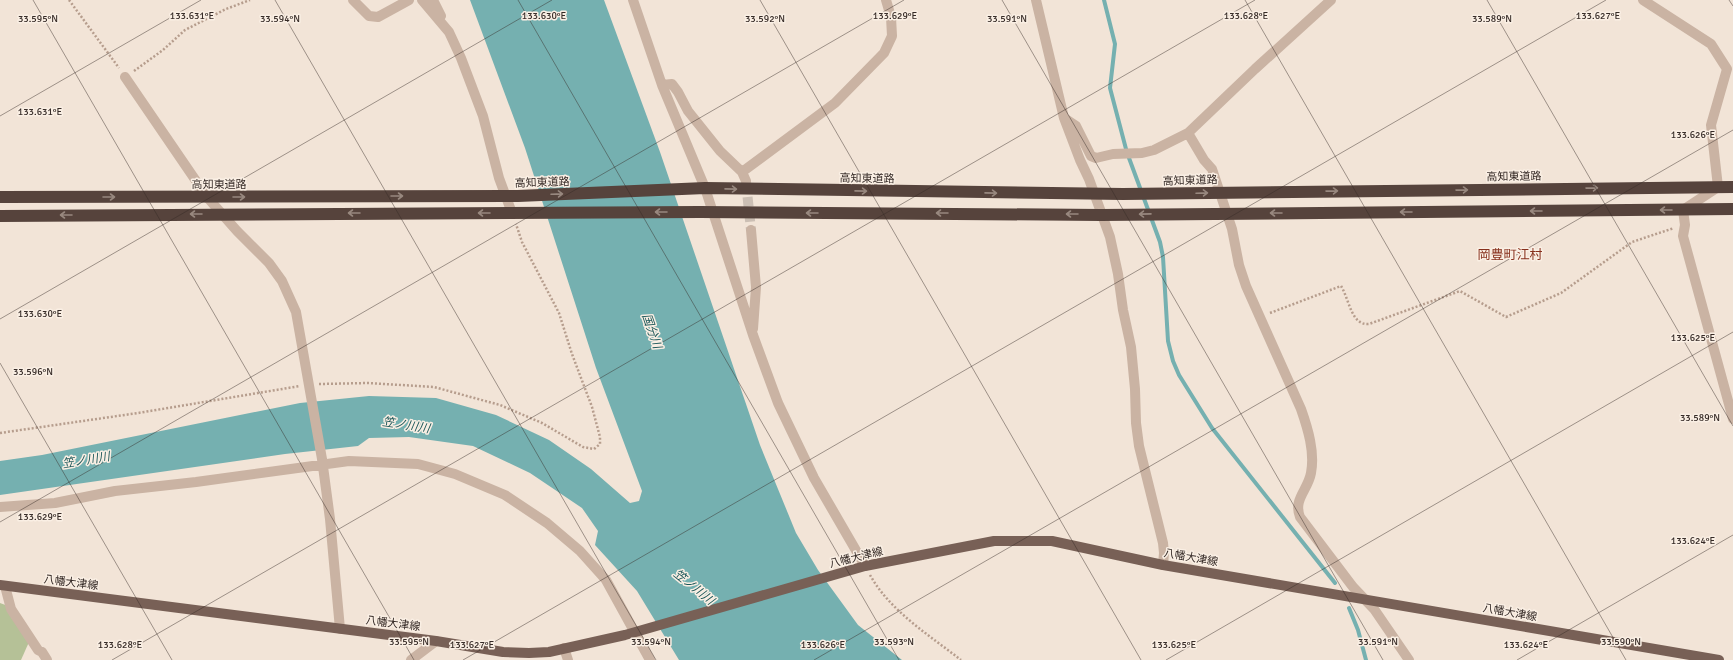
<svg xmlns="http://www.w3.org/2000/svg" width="1733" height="660" viewBox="0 0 1733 660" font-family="Signika,'Noto Sans JP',sans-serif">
<rect width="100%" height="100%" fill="#f2e4d7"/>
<path fill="#b5c197" d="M0,603l8,3 21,36 -8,18h-21z"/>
<path fill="#75b0b0" d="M470,0h134l56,152 100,293 36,88 22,37 40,55 44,35h-223l-42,-69 -42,-46 3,-14 -16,-23 -52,-35 -57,-27 -64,-9 -40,1 -11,8 -73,8 -285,41v-34l42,-6 258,-52 69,-7 67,2 60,17 53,25 42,29 39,34 9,-2 3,-10 -46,-123 -71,-220z"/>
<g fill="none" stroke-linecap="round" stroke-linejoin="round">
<path stroke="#75b0b0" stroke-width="4" d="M1104,0l11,44 -5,44 16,61
M1129,158l31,84 3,15 5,84 5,20 6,14 33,53 123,155
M1349,608l9,22 8,30"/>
<path stroke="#ccbfb4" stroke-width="10" stroke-dasharray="10 5" stroke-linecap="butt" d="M746,182l5,48"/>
<path stroke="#b69d8d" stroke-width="2.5" stroke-dasharray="2 2" stroke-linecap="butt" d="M69,0l50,68
M134,71l29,-21 22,-20 41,-21 24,-9
M1270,313l71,-27c8,12 10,40 28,38l91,-33 46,26 55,-24 71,-51 42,-14
M319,384l49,-1 66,4 66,18 42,18 41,24 11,2 6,-5v-7l-8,-30 -20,-53 -13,-41 -37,-71 -6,-18
M0,433l138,-20 162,-27
M870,575c20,36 59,60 91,85"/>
<path stroke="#cab3a3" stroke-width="10" d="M353,0l16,16 9,1 31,-17
M422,0l27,32 12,26 22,58 16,62 13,35
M433,0l8,16
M633,0l29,85 43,103 48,147 25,68 36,75 51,88
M1036,0l28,118 16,42 9,19 21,58 8,37 5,36 8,37 4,42 1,34 3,23 24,97 1,10 -1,12
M1643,0l68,44 16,25 -16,56 7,62 -35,23 2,15 -2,11 50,183
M125,77l82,120 30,34 32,32 13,18 14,31 26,147 8,60 10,110
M662,85l10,-1 6,8 10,19 32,40 22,21 4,9
M1064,118l12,8 15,30 5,2 17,-4 29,-1 12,-3 34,-17 67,-64 76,-69
M1188,133l16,27 8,9 20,60 7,36 7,21 55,123c7,20 14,43 10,64 -3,17 -18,26 -11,44l53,70 21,22 35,51
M742,172l93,-69 49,-50 8,-17 -1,-19 -5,-17
M751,230l5,57 -3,42
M0,507l55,-4 60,-12 81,-9 153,-21 69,3 37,10 50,21 42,28 33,28 26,29 44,80
M5,586l6,23 27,41 4,2 5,8
M564,648l4,12
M411,660l25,-19"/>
<path stroke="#786056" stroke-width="10" d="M0,585l436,56 67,11 26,1 20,-1 76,-17 240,-69 129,-25h58l111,24 556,95"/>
<path stroke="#56433c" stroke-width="12" d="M0,197l518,-1 187,-8 418,6 610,-7
M0,216l700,-4 401,3 632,-6"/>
</g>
<defs><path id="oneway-shaft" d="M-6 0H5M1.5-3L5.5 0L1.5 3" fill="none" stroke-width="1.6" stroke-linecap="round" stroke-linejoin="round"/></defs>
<g stroke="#98887f">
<use href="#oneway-shaft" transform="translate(1592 188) rotate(-1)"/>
<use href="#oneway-shaft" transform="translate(731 189) rotate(1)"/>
<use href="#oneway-shaft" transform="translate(1462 190) rotate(-1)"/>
<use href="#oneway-shaft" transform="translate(861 191) rotate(1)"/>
<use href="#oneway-shaft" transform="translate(1332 191) rotate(-1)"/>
<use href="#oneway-shaft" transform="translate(991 193) rotate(1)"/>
<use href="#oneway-shaft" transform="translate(1202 193) rotate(-2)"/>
<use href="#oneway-shaft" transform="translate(557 194) rotate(-2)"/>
<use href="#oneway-shaft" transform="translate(397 196)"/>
<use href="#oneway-shaft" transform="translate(109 197)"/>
<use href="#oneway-shaft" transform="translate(239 197)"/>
<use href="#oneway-shaft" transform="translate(1666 210) rotate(180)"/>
<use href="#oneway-shaft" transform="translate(1536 211) rotate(180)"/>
<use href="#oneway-shaft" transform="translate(661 212) rotate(180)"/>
<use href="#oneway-shaft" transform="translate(1406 212) rotate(180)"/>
<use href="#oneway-shaft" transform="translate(354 213) rotate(180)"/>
<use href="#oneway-shaft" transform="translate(484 213) rotate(180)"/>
<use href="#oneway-shaft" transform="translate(812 213) rotate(-180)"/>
<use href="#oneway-shaft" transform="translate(942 213) rotate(-180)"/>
<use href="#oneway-shaft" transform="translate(1276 213) rotate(180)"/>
<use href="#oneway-shaft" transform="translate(196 214) rotate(180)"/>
<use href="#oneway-shaft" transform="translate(1072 214) rotate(-180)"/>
<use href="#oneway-shaft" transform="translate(1145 214) rotate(179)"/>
<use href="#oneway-shaft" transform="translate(66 215) rotate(180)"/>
</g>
<path fill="none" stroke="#352a26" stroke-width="1" stroke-opacity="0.45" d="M33,0l381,660M275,0l381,660M518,0l381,660M760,0l381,660M1002,0l381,660M1245,0l381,660M1487,0l246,426M1729,0l4,6M0,116l201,-116M0,319l552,-319M0,363l172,297M0,522l904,-522M112,660l1143,-660M463,660l1143,-660M814,660l919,-530M1166,660l567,-328M1517,660l216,-125"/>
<g text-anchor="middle" stroke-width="3" stroke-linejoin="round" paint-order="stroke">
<g font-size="11" fill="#352a26" stroke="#faefe4">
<text transform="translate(1514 176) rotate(-1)" y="4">高知東道路</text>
<text transform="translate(867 178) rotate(1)" y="4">高知東道路</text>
<text transform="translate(1190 180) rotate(-2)" y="4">高知東道路</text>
<text transform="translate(542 182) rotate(-2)" y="4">高知東道路</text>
<text x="219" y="188">高知東道路</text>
<text transform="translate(856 557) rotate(-14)" y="4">八幡大津線</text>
<text transform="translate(1191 557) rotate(10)" y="4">八幡大津線</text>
<text transform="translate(71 582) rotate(7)" y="4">八幡大津線</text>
<text transform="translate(1510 612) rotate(10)" y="4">八幡大津線</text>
<text transform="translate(393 623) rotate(7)" y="4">八幡大津線</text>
</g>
<g font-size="12" font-style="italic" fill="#1a5658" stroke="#faefe4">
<text transform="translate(652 331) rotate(71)" y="4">国分川</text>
<text transform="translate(406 425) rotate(9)" y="4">笠ノ川川</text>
<text transform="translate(86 460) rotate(-9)" y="4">笠ノ川川</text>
<text transform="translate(694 587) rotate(39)" y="4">笠ノ川川</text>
</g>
<g font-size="13" fill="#87301c" stroke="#faefe4">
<text x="1510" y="259">岡豊町江村</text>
</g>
</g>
<g font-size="10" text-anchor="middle" fill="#352a26" stroke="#faefe4" stroke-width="3" stroke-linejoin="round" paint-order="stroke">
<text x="192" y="19">133.631°E</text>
<text x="544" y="19">133.630°E</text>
<text x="895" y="19">133.629°E</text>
<text x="1246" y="19">133.628°E</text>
<text x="1598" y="19">133.627°E</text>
<text x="280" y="22">33.594°N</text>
<text x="765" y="22">33.592°N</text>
<text x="1007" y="22">33.591°N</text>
<text x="1492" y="22">33.589°N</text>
<text x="38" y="22">33.595°N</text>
<text x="40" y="115">133.631°E</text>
<text x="1693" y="138">133.626°E</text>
<text x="40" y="317">133.630°E</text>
<text x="1693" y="341">133.625°E</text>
<text x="33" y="375">33.596°N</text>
<text x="1700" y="421">33.589°N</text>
<text x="40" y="520">133.629°E</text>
<text x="1693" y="544">133.624°E</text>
<text x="409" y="645">33.595°N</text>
<text x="651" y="645">33.594°N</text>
<text x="894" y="645">33.593°N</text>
<text x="1378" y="645">33.591°N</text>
<text x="1621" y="645">33.590°N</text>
<text x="120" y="648">133.628°E</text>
<text x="472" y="648">133.627°E</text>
<text x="823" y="648">133.626°E</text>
<text x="1174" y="648">133.625°E</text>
<text x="1526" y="648">133.624°E</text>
</g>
</svg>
